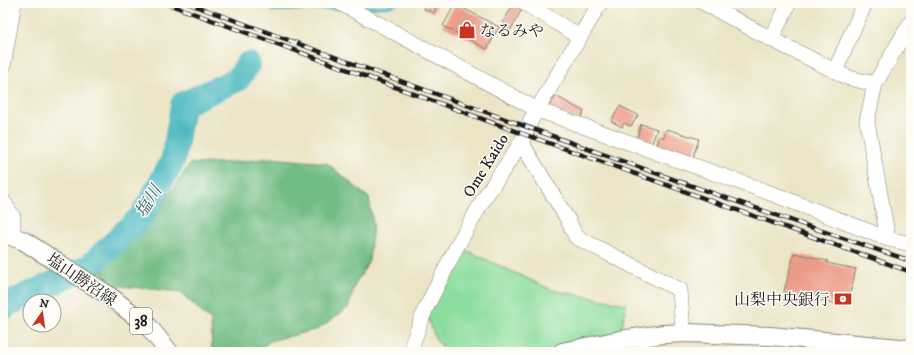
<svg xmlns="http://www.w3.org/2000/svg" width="914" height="355" viewBox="0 0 914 355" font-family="'IM FELL DW Pica','Noto Serif JP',serif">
<rect width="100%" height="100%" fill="#fdfcf7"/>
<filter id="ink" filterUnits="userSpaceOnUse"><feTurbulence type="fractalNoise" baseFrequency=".025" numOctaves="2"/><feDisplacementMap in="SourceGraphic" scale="8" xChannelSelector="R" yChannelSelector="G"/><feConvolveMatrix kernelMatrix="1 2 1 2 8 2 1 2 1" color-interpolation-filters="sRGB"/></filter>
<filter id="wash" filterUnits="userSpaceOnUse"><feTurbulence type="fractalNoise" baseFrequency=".012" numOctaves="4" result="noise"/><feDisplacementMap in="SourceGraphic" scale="16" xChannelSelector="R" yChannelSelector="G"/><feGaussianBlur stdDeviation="0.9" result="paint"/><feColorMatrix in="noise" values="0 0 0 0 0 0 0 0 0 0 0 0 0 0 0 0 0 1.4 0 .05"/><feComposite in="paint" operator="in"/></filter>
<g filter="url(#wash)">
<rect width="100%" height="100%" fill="#ebe5c6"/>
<path fill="#8cdd9d" stroke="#547c5c" d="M457,246l95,44 74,14 -6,36 -58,12h-114l-12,-12 -11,-30z"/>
<path fill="#71bc84" stroke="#466c50" d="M271,158l56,5 42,35 4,26 -4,37 -14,24 -7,23 -30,21 -48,12 -13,11h-45l-1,-31 -31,-29 -69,-7 -9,-12 14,-23 42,-39 32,-47 46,-2z"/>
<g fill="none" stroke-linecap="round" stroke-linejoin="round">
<path stroke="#49b8c0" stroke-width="4" d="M360,8l30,-2 7,-3
M272,10l67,-2"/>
<path stroke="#49b8c0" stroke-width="25" d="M3,309l3,-4 84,-39 52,-50 31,-56 10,-56 55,-25 10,-15"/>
</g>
<g id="blocks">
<path fill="#ec9985" d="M426,3h12l-4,10 -10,-4z
M514,3l9,4 -13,24 -9,-5z
M455,4l44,23 -12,22 -44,-23z
M556,96l28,16 -4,7 -17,-5 -14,-8z
M620,106l18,9 -6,10 -2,1 -6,-3 -2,4 -11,-6z
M641,124l16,5 -6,17 -15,-5z
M667,129l32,10 -7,21 -36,-11 4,-14 3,3z
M794,253l34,8 -1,2 29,6 -9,37 -63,-14z"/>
</g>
</g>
<g filter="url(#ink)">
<use href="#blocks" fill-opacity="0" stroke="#848071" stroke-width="1"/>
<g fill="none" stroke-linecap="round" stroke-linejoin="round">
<g stroke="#848071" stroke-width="16">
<path id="minor" d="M340,3l198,107 235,84 115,45 23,5
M525,3l55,34
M704,3l67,36 78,39 26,6
M771,39l18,-36
M3,66l11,-63
M835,71l30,-68
M519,145l5,2 44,73 8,17 104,53 3,43
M3,201l10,16v20
M888,239l-21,-118 8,-37 36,-62
M413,352v-10l12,-32 32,-64 28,-49 36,-54 10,-23 69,-117"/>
</g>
<g stroke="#848071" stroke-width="20">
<path id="major" d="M3,233l21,8 84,54 40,31 21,26
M562,352l58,-12 44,-6 22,-1 84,3 141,13"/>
</g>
<use href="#minor" stroke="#fff" stroke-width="15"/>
<use href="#major" stroke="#fff" stroke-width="18"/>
<g stroke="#1c1c1c" stroke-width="4.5">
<path id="rail" d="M165,3l350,128 396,141
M187,3c241,88 481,177 724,258"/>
</g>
<use href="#rail" stroke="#fdfcf7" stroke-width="3" stroke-dasharray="9" stroke-linecap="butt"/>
</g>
</g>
<defs>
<g id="shop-bare" transform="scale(1.38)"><path d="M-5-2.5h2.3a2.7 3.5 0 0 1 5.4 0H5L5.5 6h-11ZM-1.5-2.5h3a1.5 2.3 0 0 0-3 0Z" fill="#c8321e" stroke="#fdfcf7" stroke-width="2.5" paint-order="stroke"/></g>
<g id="bank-bare" transform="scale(1.38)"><path d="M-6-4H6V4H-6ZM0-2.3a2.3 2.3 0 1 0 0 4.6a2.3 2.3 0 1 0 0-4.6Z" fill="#c8321e" stroke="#fdfcf7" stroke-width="2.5" paint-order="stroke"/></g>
</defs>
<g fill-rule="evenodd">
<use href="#shop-bare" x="467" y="30"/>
<use href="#bank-bare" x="843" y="299"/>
</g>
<g text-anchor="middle" stroke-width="3" stroke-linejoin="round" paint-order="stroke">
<rect fill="#fdfcf7" stroke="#605f5e" stroke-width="1" x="130" y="308" width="22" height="26" rx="3"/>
<g font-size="15" font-weight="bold" fill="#1c1c1c">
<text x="141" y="326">38</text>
</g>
<g font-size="16" fill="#1c1c1c" stroke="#fdfcf7" text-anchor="start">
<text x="480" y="36">なるみや</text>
<text x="830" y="305" text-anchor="end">山梨中央銀行</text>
</g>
<g font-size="16" fill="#1c1c1c" stroke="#fdfcf7">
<text transform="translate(485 165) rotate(-58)" y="6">Ome Kaido</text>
<text transform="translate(82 279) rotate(34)" y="6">塩山勝沼線</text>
</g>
<g font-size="17" font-style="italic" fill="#306266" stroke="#fdfcf7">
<text transform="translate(148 201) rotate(-58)" y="6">塩川</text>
</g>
</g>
<rect width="914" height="355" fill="none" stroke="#fdfcf7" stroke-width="16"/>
<g transform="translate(42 313) rotate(13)"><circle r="19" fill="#fdfcf7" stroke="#a3a29f"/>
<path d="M0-3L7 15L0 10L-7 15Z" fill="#c8321e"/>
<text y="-6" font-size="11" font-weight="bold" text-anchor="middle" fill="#1c1c1c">N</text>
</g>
</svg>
